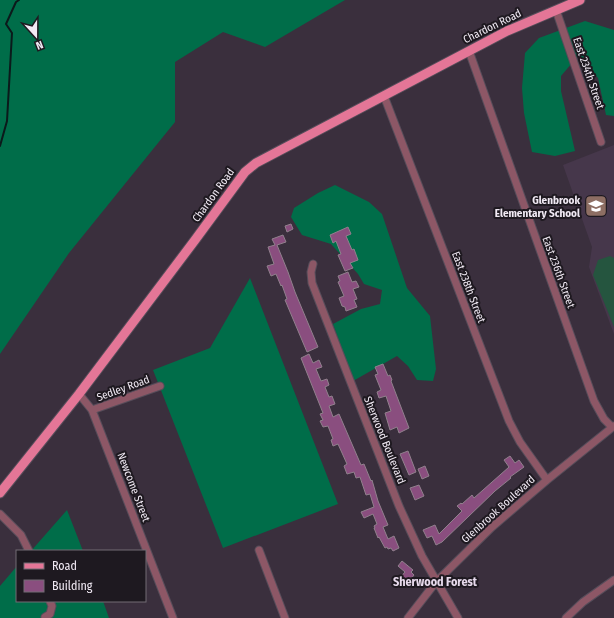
<svg xmlns="http://www.w3.org/2000/svg" width="614" height="618" viewBox="0 0 614 618" font-family="'Fira Sans Condensed',sans-serif">
<rect width="100%" height="100%" fill="#3a2f3d"/>
<path fill="#46374b" d="M614,145v189l-25,-67 3,-20 -29,-82z"/>
<path fill="#25553f" d="M610,256l4,2v69l-21,-52 5,-15z"/>
<path fill="#006d49" d="M0,0h345l-80,47 -42,-15 -48,30v60l-106,131 -69,101z
M585,21l29,9v86l-8,-1 -8,-37 -20,-22 -17,20v15l14,60 -20,5 -23,-4 -8,-39 -2,-25 3,-35 14,-15z
M335,185l34,17 13,12 25,74 23,28 6,53 -3,12 -16,-1 -9,-14 -11,-10 -44,25 -20,-57 28,-15 19,-5 2,-14 -18,-6 -6,-10 -27,-30 -29,-9 -11,-18 3,-9 24,-15z
M250,278l88,226 -115,44 -70,-178 57,-22z
M67,510l16,41h-52z
M17,566v35h86l6,17h-109v-32z"/>
<g fill="none" stroke-linecap="round" stroke-linejoin="round">
<path stroke="#0b1a1b" stroke-width="2" d="M0,146l7,-25 5,-88 -6,-9 10,-22 3,-2"/>
</g>
<path fill="#8a4e7f" stroke="#91808d" d="M291,224l2,5 -6,3 -2,-6z
M348,227l3,7 -5,2 6,14 2,-1 4,11 -8,3 3,5 -8,3 -7,-16 3,-1 -5,-13 -3,2 -3,-8z
M283,235l3,7 -9,3 11,27 7,20 23,55 -11,5 -22,-52 2,-1 -5,-14 -1,1 -5,-12 -5,2 -4,-10 7,-2 -6,-17 7,-2 -3,-6z
M348,272l4,10 4,-1 3,6 -6,2 4,10 -3,1 3,7 -11,4 -1,-4 -3,-1 -3,-8 5,-2 -6,-14 2,-1 -2,-5z
M309,354l4,9 6,-3 3,7 -6,2 5,12 6,-2 2,6 -4,2 4,10 3,-1 3,8 -6,2 4,11 6,-3 22,51 3,-1 7,17 1,-1 6,21 10,24 -5,2 5,12 6,-3 5,12 -6,3 -2,-3 -3,1 -1,-2 -2,1 -6,-11 -1,1 -4,-10h1l-1,-2 3,-2 -4,-10 -9,4 -3,-6 13,-5 -4,-13 -4,1 -6,-18 -4,1 -2,-6 -7,2 -3,-8 3,-2 -9,-20 -5,2 -2,-6 2,-1 -5,-13 -5,1 -3,-6 3,-1 -3,-6 3,-1 -22,-55z
M383,364l5,12 2,-1 2,5 -1,1 18,47 -10,5 -2,-6 -7,3 -5,-17 6,-2 -5,-15 -7,2 -2,-6 4,-2 -6,-15 3,-1 -3,-7z
M408,451l8,21 -7,3 -9,-21z
M510,456l5,7 4,-3 5,7 -14,10 1,1 -16,13 -53,51 -6,3 -4,-9 -5,2 -4,-8 12,-5 4,9 23,-23 -5,-5 4,-3 1,1 10,-9 2,3 35,-31 -5,-7z
M425,466l4,10 -7,3 -4,-10z
M419,485l5,11 -9,4 -5,-12z
M402,561l11,9 -2,2 3,3 -8,10 -7,-6 6,-7 -7,-6z"/>
<g fill="none" stroke-linecap="round" stroke-linejoin="round">
<g stroke="#574d5a" stroke-width="9">
<path id="minor" d="M556,10l45,132
M469,51l125,350 10,18 8,8
M384,96l125,325 11,21 27,38
M313,264l-2,8 1,11 87,223 23,50 36,62
M79,394l13,16 81,208
M92,410l68,-24
M0,514l21,21 8,16
M259,550l26,68
M45,617l5,-3 2,-8 -2,-5
M408,618l28,-36 56,-55 55,-47 67,-54
M566,618l17,-16 31,-22"/>
</g>
<g stroke="#574d5a" stroke-width="11">
<path id="major" d="M0,493l79,-99 116,-154 50,-68 11,-9 251,-132 73,-31"/>
</g>
<use href="#minor" stroke="#8d5766" stroke-width="7"/>
<use href="#major" stroke="#e47697" stroke-width="9"/>
</g>
<defs>
<g id="school-square" transform="scale(1.15)"><rect x="-9" y="-9" width="18" height="18" rx="4" fill="#8d6e63" stroke="#1e1920"/><path d="M0-5L7-2L0 1L-7-2ZM-4 1L0 2.5L4 1V4Q0 6-4 4Z" fill="#fff"/></g>
</defs>
<g fill-rule="evenodd">
<use href="#school-square" x="596" y="206"/>
</g>
<g text-anchor="middle" stroke-width="4" stroke-linejoin="round" paint-order="stroke">
<g font-size="11" fill="#f1eaf4" stroke="#1e1920">
<text transform="translate(492 26) rotate(-26)" y="4">Chardon Road</text>
<text transform="translate(589 73) rotate(71)" y="4">East 234th Street</text>
<text transform="translate(213 195) rotate(-54)" y="4">Chardon Road</text>
<text transform="translate(559 272) rotate(70)" y="4">East 236th Street</text>
<text transform="translate(469 287) rotate(69)" y="4">East 238th Street</text>
<text transform="translate(123 388) rotate(-20)" y="4">Sedley Road</text>
<text transform="translate(385 440) rotate(68)" y="4">Sherwood Boulevard</text>
<text transform="translate(134 487) rotate(69)" y="4">Newcome Street</text>
<text transform="translate(498 509) rotate(-42)" y="4">Glenbrook Boulevard</text>
</g>
<g font-size="11" font-weight="bold" fill="#f1eaf4" stroke="#1e1920" text-anchor="end">
<text x="580" y="204">Glenbrook<tspan x="580" dy="13">Elementary School</tspan></text>
</g>
<g font-size="12" font-weight="bold" fill="#e7daec" stroke="#1e1920">
<text x="435" y="586">Sherwood Forest</text>
</g>
</g>
<rect x="16" y="550" width="130" height="52" fill="#1e1920" stroke="#726d75"/>
<rect x="24" y="563" width="20" height="6" fill="#e47697" stroke="#726d75"/>
<text x="52" y="570" font-size="12" fill="#f1eaf4">Road</text>
<rect x="24" y="580" width="20" height="12" fill="#8a4e7f" stroke="#726d75"/>
<text x="52" y="590" font-size="12" fill="#f1eaf4">Building</text>
<g transform="translate(36 36) rotate(159)" stroke="#1e1920" stroke-width="3" paint-order="stroke">
<path d="M0-3L7 15L0 10L-7 15Z" fill="#f1eaf4"/>
<text y="-6" font-size="11" font-weight="bold" text-anchor="middle" fill="#f1eaf4">N</text>
</g>
</svg>
